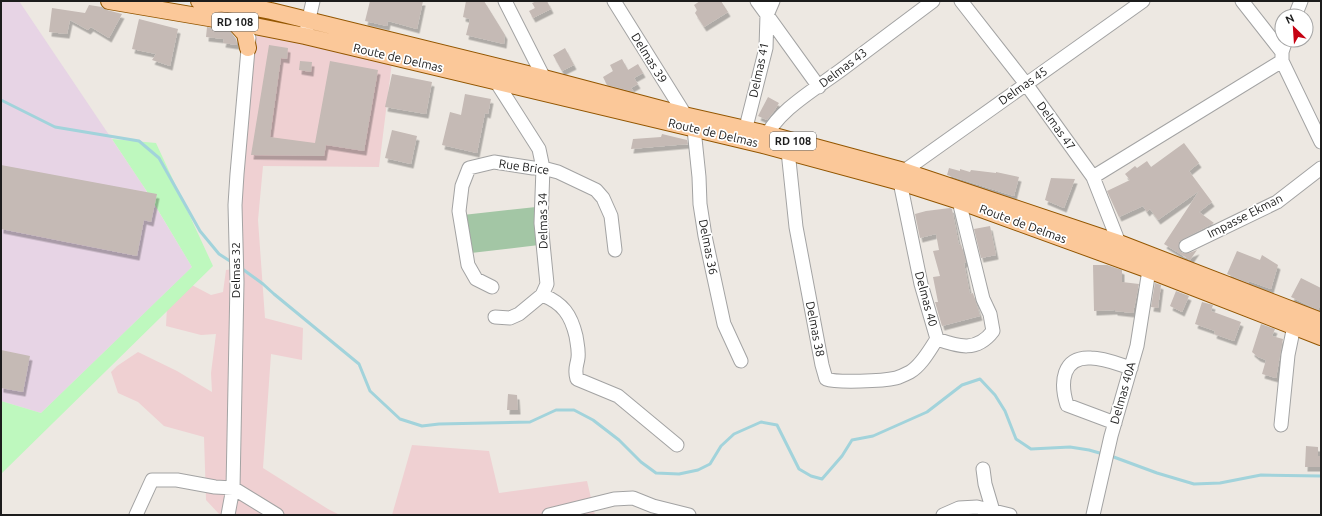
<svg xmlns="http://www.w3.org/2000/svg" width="1322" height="516" viewBox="0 0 1322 516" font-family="Ubuntu,sans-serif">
<defs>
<filter id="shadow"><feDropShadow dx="2.5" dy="4.5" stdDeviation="0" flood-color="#0004"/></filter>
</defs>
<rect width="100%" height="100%" fill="#ede8e2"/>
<path fill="#efd0d2" d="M272,35l120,27 -13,105 -116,-1 -5,54 7,98 38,10 -1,32 -31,-6 -8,114 65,41 12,6h-120l-14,-15 -2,-63 -40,-11 -26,-24 -20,-9 -7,-21 6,-6 21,-14 39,19 35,21 -1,-19 5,-39 -15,1 -35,-9 1,-19 21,-24 23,12 12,-3 3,-22 7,-1 -5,-66 16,-144 11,-23z
M412,445l77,6 10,42 88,-12 8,34h-203z"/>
<path fill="#e7d4e5" d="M1,1h18l123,183 50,83 -151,146 -40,-12z"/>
<path fill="#a3c6a5" d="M536,207l3,38 -68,8 -8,-38z"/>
<path fill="#bef8be" d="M112,139l44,4 57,123 -212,208v-73l40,12 151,-146 -46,-77z"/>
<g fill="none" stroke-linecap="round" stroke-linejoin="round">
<path stroke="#a2d3db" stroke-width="3" d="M1,100l54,27 84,14 20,17 41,73 19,23 14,9
M241,268l22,16 11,10 85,70 11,27 30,28 22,7 17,-2 91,-2 26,-12h18l19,10 26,20 22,22 15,11 23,1 19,-4 12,-6 11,-18 13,-12 27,-12 16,3 22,44 12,7 11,3 20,-23 10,-16 21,-4 54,-24 35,-27 18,-6 15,16 10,16 11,28 15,10 39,-2 19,3 14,4
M1111,456l46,17 37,11 26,-1 41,-8 60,1"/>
</g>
<path fill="#c5bab5" filter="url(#shadow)" d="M370,1h53l-6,28 -29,-8 -1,5 -22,-5z
M466,1h18l21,34 -1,9 -38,-9 4,-16 -7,-2z
M537,1h10l4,8 -18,9 -4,-7 6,-3 -3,-5z
M700,1h21l7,11 -24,15 -9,-14 2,-3 -3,-5z
M89,5l13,2 5,3 15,4 -13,24 -18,-11 -3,3 -18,-10 -3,14 -18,-2 3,-24 33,5z
M139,19l39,10 -8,37 -18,-6 4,-6 -24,-5z
M207,27l23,4 6,8 1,6 -14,-2 1,-4 -18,-2z
M269,45l19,3 -1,11 -6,-1 -11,79 45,6 15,-82 48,9 -14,81 -38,-6 -2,11 -73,-1z
M565,48l9,17 -12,6 -9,-16z
M622,59l6,11 10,-6 5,9 -9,5 4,6 -7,4 3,4 -27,-7 -4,-8 10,-6 -3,-6z
M300,61l12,1 -1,10 -12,-2z
M392,74l40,8 -6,32 -41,-7z
M465,94l26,5 -3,15 -3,-1 -8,40 -35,-8 8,-33 11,3z
M768,97l11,6 -5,8 -7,9 -9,-4z
M392,130l25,6 -6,28 -26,-6z
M662,134l25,6 1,4 -57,5 2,-10 28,-2z
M1184,143l15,20 -10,8 23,31 -13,10 15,11 -31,16 -4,3v7l3,4h7l8,-3 -7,10 -26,-16 35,-53 -41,29 -8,-11 -3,3 -4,-6 -24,11 -12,-26 23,-11 -5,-6 10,-8 2,2 10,-7 4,6z
M1,165l156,29 -6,28 -7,-2 -7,36 -136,-27z
M949,168l11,3v-2l10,3 1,-2 25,3v-1l23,5 -5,19 -67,-21z
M1051,178l24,1 -11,29 -19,-8z
M950,208l2,1 7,36 2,-1 5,18 -2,1 6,31 3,-1 7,23 -38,10 -7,-24h3l-5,-25 7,-1 -7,-25 6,-1 -3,-16 -16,4 -5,-24 11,-3z
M990,226l6,29 -15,3 -7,-29z
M1237,251l23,9 2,-5 16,10 -7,24 -22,-8 -1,2 -21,-9z
M1093,265h14l15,5v12l17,2 -6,29 -18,-2v-1l-21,1z
M1301,278l20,10v15l-3,7 -27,-13z
M1155,283l6,2 -3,23 -7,-1z
M1176,291l13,5 -7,16 -12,-6z
M1202,302l11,3 -2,6 30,11 -7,19 -20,-7 1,-3 -20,-7z
M1261,324l14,5 -3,7 11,3 -7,39 -14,-4 4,-14 -8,-3 -6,-5z
M1,350l29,6 -7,36 -22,-4z
M508,394l9,1 1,15h-11z
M1306,446l12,1v9h3v11h-16z"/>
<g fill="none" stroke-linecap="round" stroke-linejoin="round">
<g stroke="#a3a3a3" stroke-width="15">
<path id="minor" d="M505,1l39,77 -1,6
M614,1l80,128 5,48 1,27 5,32 19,88 17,37
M757,1l62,86
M961,1l65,83 67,93 26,66
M1242,1l40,51
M1295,16l6,-15
M305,36l8,-35
M1286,40l-4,12v9l39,81
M743,139l23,-91 1,-33 6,-14
M764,141c12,-31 55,-54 81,-74 29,-22 59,-44 88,-66
M788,151l8,76 26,138 4,14c11,4 57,2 70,-1 4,-1 10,-4 14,-6 12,-7 20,-23 27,-33
M1093,177l189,-116
M959,201l24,98 7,15 3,17c-16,21 -34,16 -56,8l-16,-55 -21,-102 4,-11 239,-170
M1186,246l91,-44 44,-34
M492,287l-16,-8 -8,-14 -9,-54 3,-25 7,-18 25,-6 39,6h10l15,4 38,18 7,8 8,18 4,34
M542,295c21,8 29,20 34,41 1,7 3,14 2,22 -1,8 -4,11 -1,21l41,17 59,49
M495,317l15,1 9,-4 23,-19 5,-11 -6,-61 2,-55 -4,-19 -44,-69
M1115,423l-48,-18c-7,-22 -5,-49 24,-47 13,0 27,6 40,10
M1281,425l7,-70 6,-29
M983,469l2,15 8,27
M136,515l16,-35h25l38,7 18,1 44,27
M228,515l5,-27 4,-206 -2,-77 2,-31 12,-136
M549,515l65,-16 19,-1 20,8 36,9
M943,515l16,-7 18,-1 33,8
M1093,515l18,-79 26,-90 12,-76"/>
</g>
<g stroke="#935601" stroke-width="18">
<path id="major" d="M109,1l141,24 55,11 458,109 137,37 59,19 190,69 172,67
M199,1l52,6 20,4 273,67 140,37 83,19 137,37 215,72 202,78
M234,22l11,12 3,14"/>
</g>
<use href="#minor" stroke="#fff" stroke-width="13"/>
<use href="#major" stroke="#fbc899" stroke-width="16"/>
</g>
<g text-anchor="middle" stroke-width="3.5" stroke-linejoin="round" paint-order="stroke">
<g fill="#fff" stroke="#606060" stroke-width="1">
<rect x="212" y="13" width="46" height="18" rx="3"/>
<rect x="770" y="132" width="46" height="18" rx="3"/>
</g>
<g font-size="11" font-weight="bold" fill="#1c1c1c">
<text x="235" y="26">RD 108</text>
<text x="793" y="145">RD 108</text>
</g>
<g font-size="12" fill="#1c1c1c" stroke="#fff">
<text transform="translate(398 58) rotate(13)" y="4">Route de Delmas</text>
<text transform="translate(649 58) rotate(58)" y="4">Delmas 39</text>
<text transform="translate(843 68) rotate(-37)" y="4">Delmas 43</text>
<text transform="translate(759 70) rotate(-78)" y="4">Delmas 41</text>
<text transform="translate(1023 86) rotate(-35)" y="4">Delmas 45</text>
<text transform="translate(1056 126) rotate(54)" y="4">Delmas 47</text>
<text transform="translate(713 133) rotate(13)" y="4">Route de Delmas</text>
<text transform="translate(524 167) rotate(8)" y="4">Rue Brice</text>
<text transform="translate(1245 216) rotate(-27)" y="4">Impasse Ekman</text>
<text transform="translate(543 221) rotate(-91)" y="4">Delmas 34</text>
<text transform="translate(1023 224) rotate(20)" y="4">Route de Delmas</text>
<text transform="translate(708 247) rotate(79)" y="4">Delmas 36</text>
<text transform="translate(236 270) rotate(-90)" y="4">Delmas 32</text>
<text transform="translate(926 299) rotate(75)" y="4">Delmas 40</text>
<text transform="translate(815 329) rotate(79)" y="4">Delmas 38</text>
<text transform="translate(1123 393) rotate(-74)" y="4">Delmas 40A</text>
</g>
</g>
<rect width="1322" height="516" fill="none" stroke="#1c1c1c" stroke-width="4"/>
<g transform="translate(1294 28) rotate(335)"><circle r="19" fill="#ffffff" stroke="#a4a4a4"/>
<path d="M0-3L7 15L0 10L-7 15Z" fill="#c60213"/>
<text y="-6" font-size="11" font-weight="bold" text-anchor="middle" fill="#1c1c1c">N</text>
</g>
</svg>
